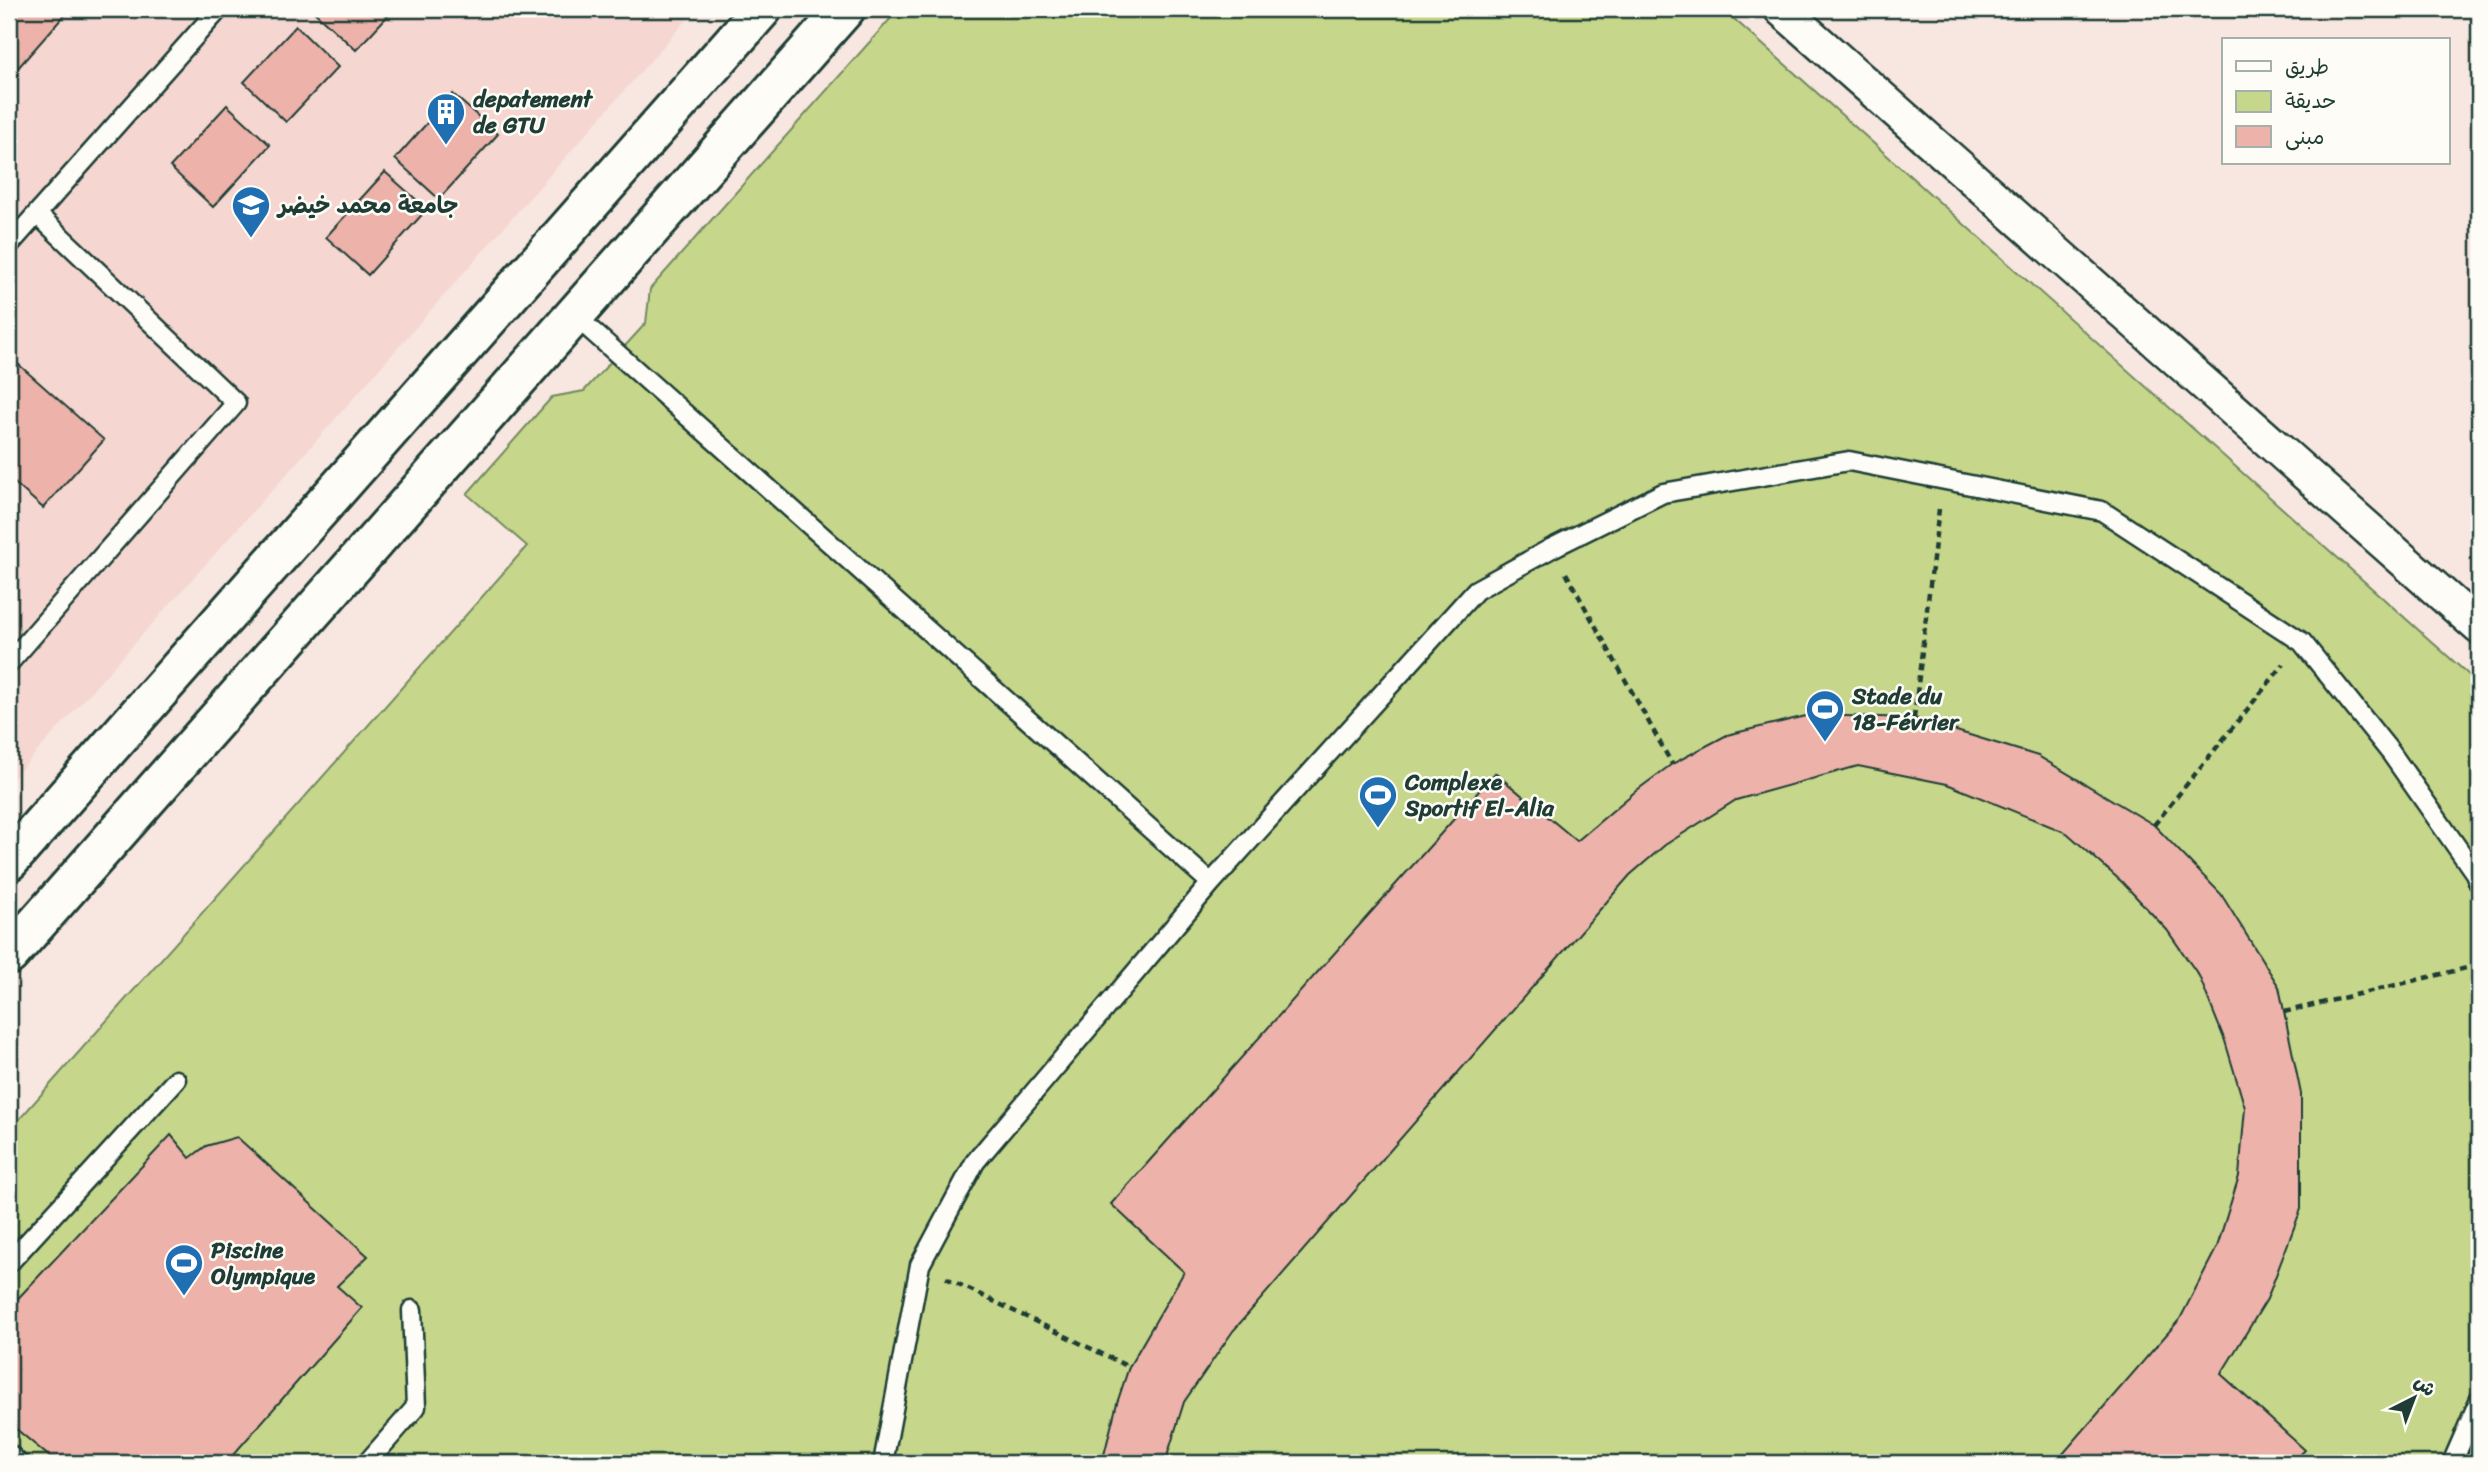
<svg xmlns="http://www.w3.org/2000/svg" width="2488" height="1472" viewBox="0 0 2488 1472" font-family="Sriracha,'Playpen Sans Arabic',sans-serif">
<rect width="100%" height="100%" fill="#f8e6e0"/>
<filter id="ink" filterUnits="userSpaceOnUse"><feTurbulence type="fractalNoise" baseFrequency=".0143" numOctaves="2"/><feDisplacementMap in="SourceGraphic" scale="14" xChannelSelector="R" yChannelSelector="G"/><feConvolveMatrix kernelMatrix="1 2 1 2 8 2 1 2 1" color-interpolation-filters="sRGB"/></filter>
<g filter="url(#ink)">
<path fill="#f5d6d0" d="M9,9h687l-405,460 -282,314z"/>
<path fill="#c6d68b" stroke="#728a60" stroke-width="2" d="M899,9h824l756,675v779h-2470v-332l518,-585 -60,-52 85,-97 32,-6 62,-68 4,-34z"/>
<path fill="#edb2aa" stroke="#1f3d34" stroke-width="2" d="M9,9h61l-53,60 -8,-7z
M311,9h83l-38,41z
M296,26l42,41 -52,55 -42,-40z
M453,94l45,40 -59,65 -44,-40z
M227,105l43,40 -57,62 -43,-40z
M385,172l42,37 -59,66 -42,-38z
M9,356l95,84 -61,68 -34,-30z
M1810,715l104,3 124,38 116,69 67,69 58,93 22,107v115l-34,90 -46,75 84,76 -13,13h-237l125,-144 37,-72 22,-71 6,-68 -20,-67 -26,-65 -32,-46 -45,-48 -55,-49 -120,-49 -89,-18 -122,34 -71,45 -35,30 -397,456 -49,71 -19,61h-63l15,-60 12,-36 55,-95 -73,-68 384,-431 82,68 60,-51 35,-26 55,-29z
M171,1135l19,23 16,-12 31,-9 131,119 -31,30 25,22 -136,155h-169l-48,-40v-115z"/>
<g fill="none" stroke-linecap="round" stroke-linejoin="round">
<g stroke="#1f3d34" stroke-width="23">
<path id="lane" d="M9,245l210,-236
M574,315l637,568
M9,663l227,-260 -199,-189
M9,1263l167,-183
M9,1454l9,9
M367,1463l49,-56 -4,-97
M883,1463l37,-198 55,-103 236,-279 265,-293 76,-42 111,-55 186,-32 253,50 200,131 89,111 84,120 4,10
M2452,1463l27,-62"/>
</g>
<g stroke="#1f3d34" stroke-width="38">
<path id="street" d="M1781,9l698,618"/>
</g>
<g stroke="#1f3d34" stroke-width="44">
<path id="secondary" d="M9,861l753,-852
M9,955l836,-946"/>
</g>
<path stroke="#1f3d34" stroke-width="4.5" stroke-dasharray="7 5" stroke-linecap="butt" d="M1566,573l106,191
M1914,718l25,-209
M2154,825l130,-161
M2284,1012l195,-47
M946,1278l183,89"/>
<use href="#lane" stroke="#fdfcf7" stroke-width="18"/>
<use href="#street" stroke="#fdfcf7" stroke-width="33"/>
<use href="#secondary" stroke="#fdfcf7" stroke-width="38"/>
</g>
</g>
<defs>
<g id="building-pin" transform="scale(2.0125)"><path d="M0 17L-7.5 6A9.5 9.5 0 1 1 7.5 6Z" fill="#1f6fb2" stroke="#fdfcf7"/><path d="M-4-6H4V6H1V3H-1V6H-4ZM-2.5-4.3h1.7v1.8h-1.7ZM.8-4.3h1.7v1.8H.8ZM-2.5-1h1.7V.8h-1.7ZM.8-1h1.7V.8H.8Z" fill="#fff"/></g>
<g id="university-pin" transform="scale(2.0125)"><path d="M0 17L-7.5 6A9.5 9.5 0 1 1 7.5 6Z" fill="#1f6fb2" stroke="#fdfcf7"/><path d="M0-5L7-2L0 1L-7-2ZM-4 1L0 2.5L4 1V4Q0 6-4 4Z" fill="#fff"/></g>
<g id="stadium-pin" transform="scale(2.0125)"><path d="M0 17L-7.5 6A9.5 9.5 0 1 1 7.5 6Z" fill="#1f6fb2" stroke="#fdfcf7"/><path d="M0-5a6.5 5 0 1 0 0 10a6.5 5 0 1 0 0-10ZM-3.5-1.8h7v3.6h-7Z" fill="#fff"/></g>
</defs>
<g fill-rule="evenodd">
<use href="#building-pin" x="446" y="112"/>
<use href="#university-pin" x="251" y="205"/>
<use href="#stadium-pin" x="1825" y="709"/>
<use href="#stadium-pin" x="1378" y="795"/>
<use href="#stadium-pin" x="184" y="1263"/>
</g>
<g text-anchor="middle" stroke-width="5" stroke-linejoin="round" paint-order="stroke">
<g font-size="23" font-weight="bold" fill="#1f3d34" stroke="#fdfcf7" text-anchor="start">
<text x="473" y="107">depatement<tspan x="473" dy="26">de GTU</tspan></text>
<text x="278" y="213">جامعة محمد خيضر</text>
<text x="1852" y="704">Stade du<tspan x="1852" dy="26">18-Février</tspan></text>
<text x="1405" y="790">Complexe<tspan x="1405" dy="26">Sportif El-Alia</tspan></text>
<text x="211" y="1258">Piscine<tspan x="211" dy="26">Olympique</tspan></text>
</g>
</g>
<rect width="2488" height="1472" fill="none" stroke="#fdfcf7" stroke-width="35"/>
<rect x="18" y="18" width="2453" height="1437" fill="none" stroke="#1f3d34" stroke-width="2.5" filter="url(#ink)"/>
<rect x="2222" y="38" width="228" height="126" fill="#fdfcf7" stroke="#a4b0a9" stroke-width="2"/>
<rect x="2236" y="61" width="35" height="10" fill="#fdfcf7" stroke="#a4b0a9" stroke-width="2"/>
<text x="2285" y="74" font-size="21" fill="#1f3d34">طريق</text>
<rect x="2236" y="91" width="35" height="21" fill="#c6d68b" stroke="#a4b0a9" stroke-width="2"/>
<text x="2285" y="108" font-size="21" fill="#1f3d34">حديقة</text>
<rect x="2236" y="126" width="35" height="21" fill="#edb2aa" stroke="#a4b0a9" stroke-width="2"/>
<text x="2285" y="144" font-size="21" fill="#1f3d34">مبنى</text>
<g transform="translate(2414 1398) rotate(42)" stroke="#fdfcf7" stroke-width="5" paint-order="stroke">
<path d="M0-5L12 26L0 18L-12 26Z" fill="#1f3d34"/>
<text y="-10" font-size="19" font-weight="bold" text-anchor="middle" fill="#1f3d34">ش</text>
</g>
</svg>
